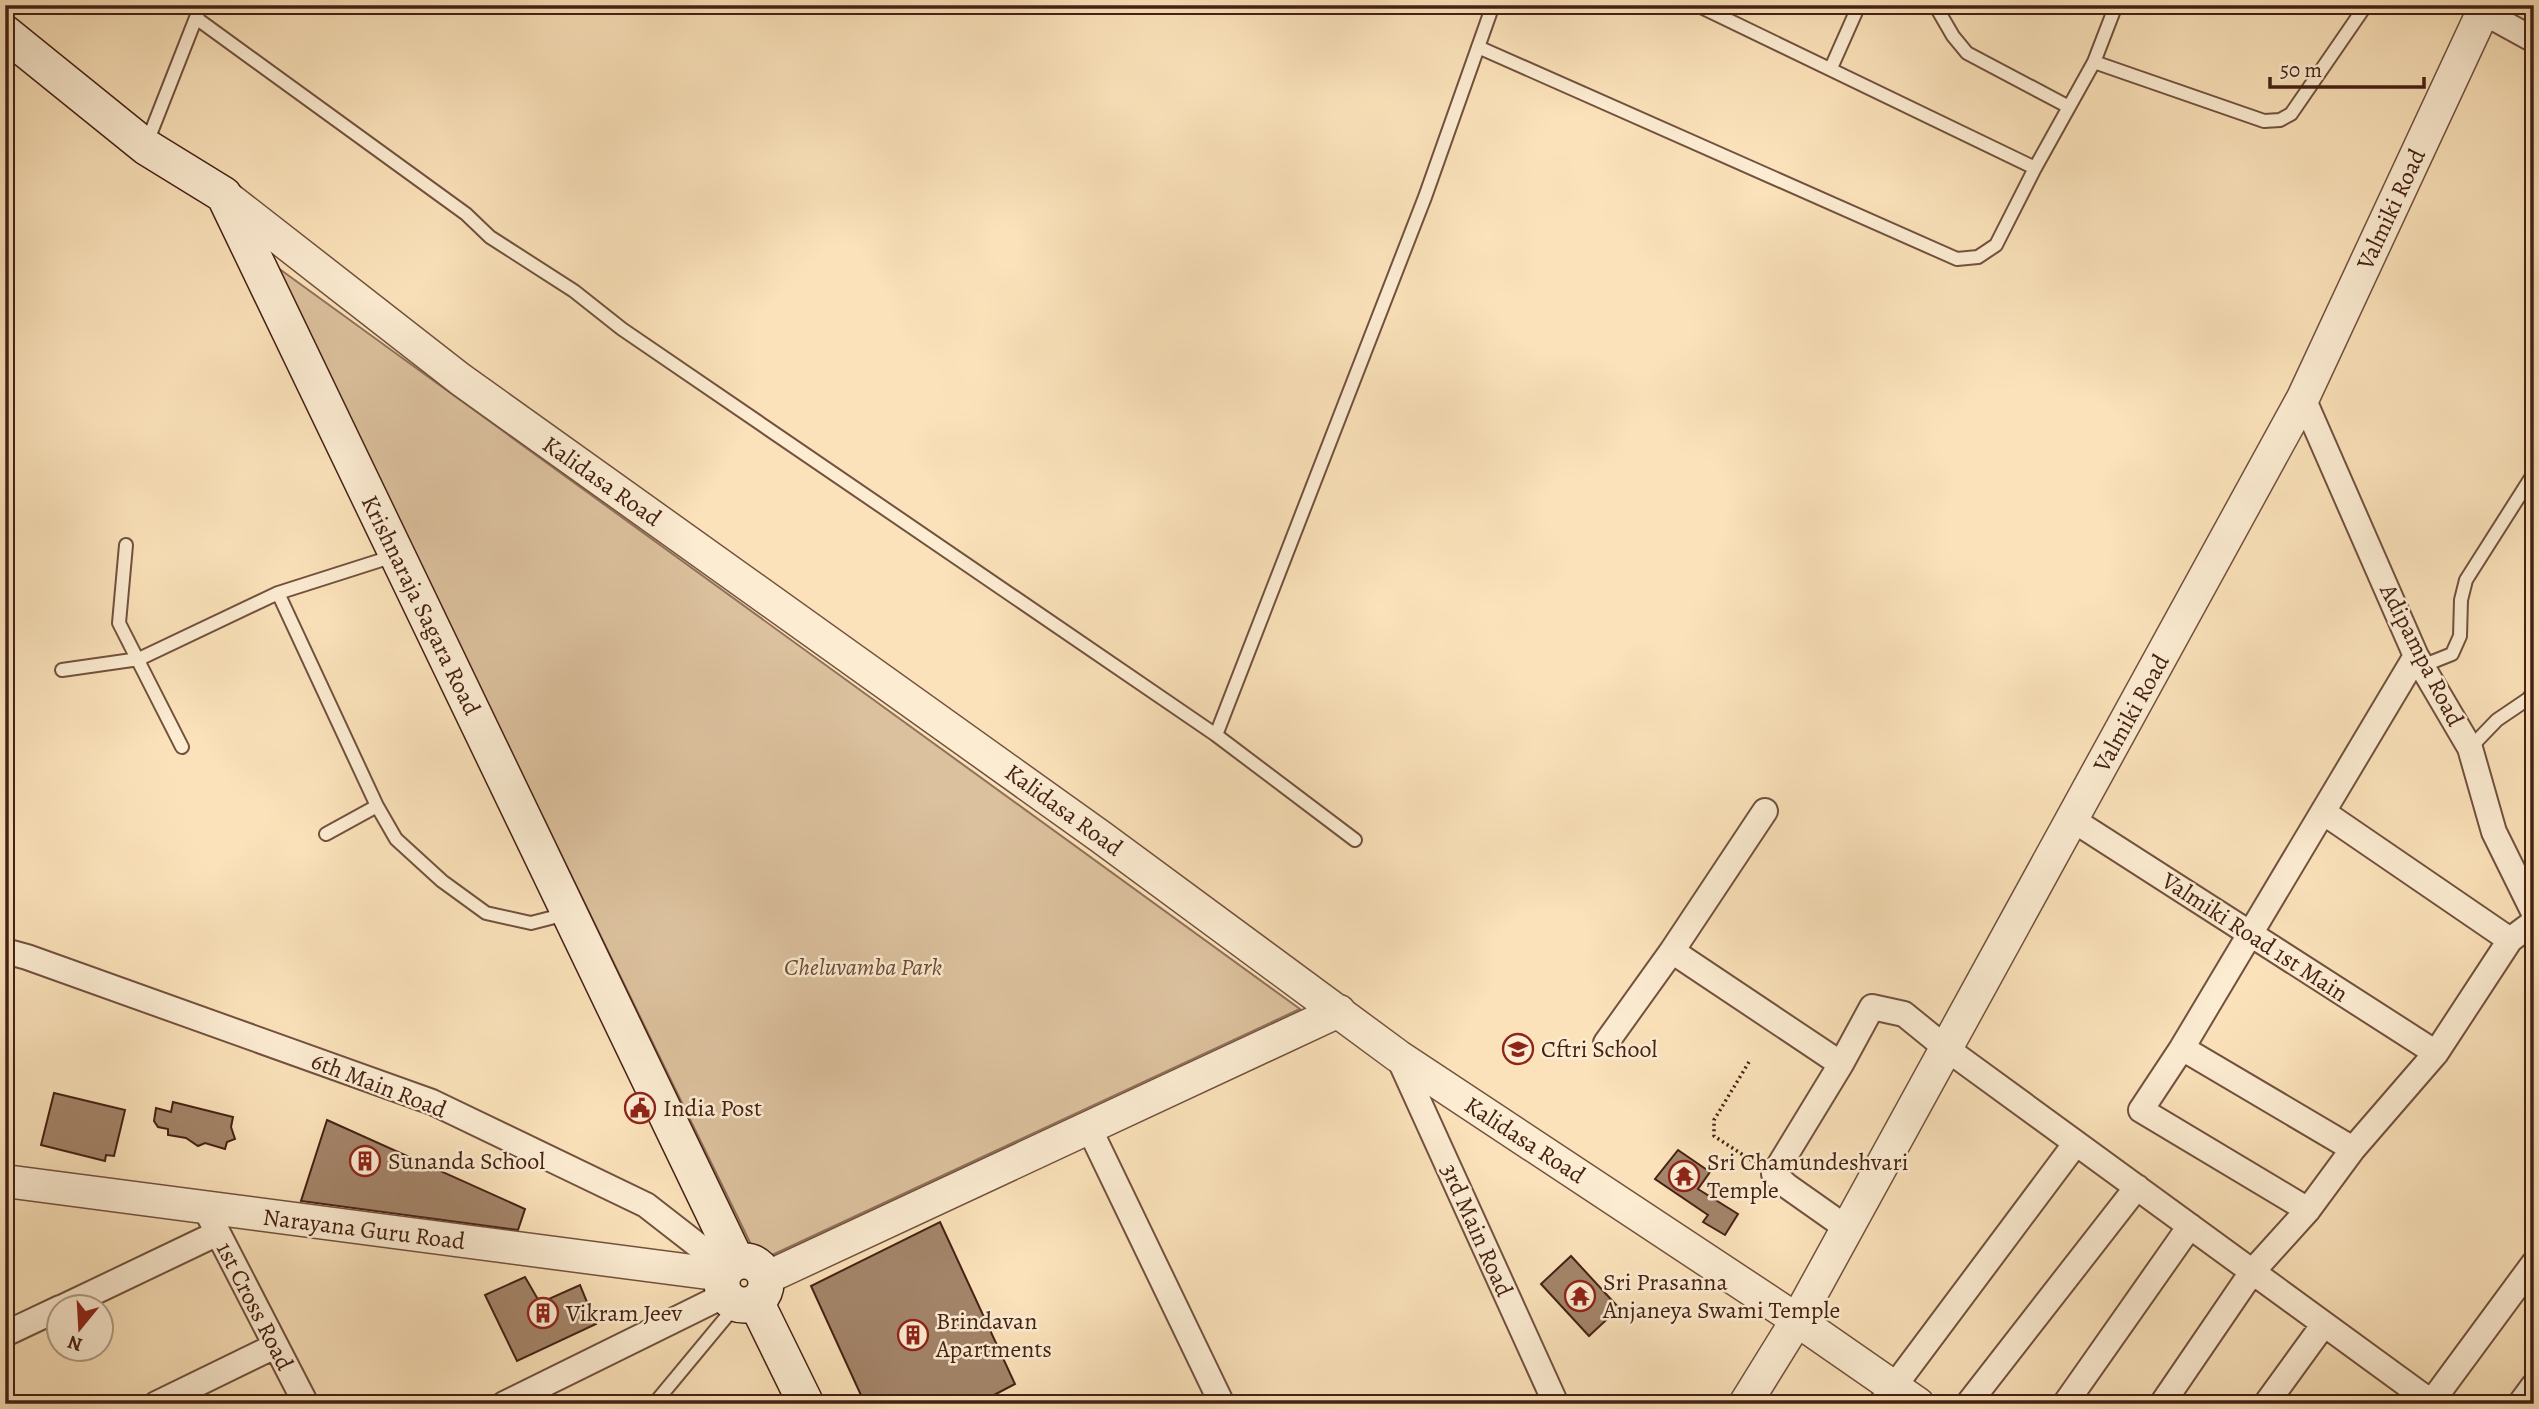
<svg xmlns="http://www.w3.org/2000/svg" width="2539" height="1409" viewBox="0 0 2539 1409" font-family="Alegreya,serif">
<rect width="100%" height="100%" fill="#fbe2ba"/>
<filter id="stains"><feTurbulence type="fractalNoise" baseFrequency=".00286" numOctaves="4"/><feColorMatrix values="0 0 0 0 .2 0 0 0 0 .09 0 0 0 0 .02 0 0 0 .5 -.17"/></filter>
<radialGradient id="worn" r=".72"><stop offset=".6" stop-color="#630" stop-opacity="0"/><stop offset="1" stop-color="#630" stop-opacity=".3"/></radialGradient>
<path fill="#dcc19e" stroke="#907159" stroke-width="2" d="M274,265l1026,744 -541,252z"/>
<path fill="#a4856a" stroke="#452114" stroke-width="2" d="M54,1093l71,17 -11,46 -8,-1 -1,6 -64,-16z
M173,1102l60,15 -2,10 4,12 -8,3 -2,7 -20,-6 -7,3 -12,-8 -18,-3v-6l-10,-2 -4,-6 2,-13 15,4z
M327,1120l198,89 -7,21 -217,-29z
M1678,1150l32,22 -12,17 40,25 -13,21 -22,-13 5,-7 -53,-36z
M940,1222l75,162 -38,20h-112l-54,-118z
M1571,1256l48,52 -30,28 -48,-52z
M525,1277l15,26 40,-18 16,39 -79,37 -32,-66z"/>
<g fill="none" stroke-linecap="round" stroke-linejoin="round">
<g stroke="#72513e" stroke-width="16">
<path id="service" d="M1697,5l338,163
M1935,5l18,31 14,17 102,54
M196,18l270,196 24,23 84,54 48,38 594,406 139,105
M1478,47l479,212 21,-2 18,-12 39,-77 59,-106 22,-57
M2094,62l170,59 16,-1 11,-6 75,-109
M1831,68l28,-63
M146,145l55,-140
M126,545l-7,78 63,124
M278,593l116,-37
M2422,666l30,-12 8,-18 1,-36 5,-20 68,-107
M62,670l77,-11 139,-66 99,213 19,33 46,42 44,32 45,10 35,-9
M1216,735l209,-538 68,-192
M2470,748l27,-28 31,-21 6,-8
M326,834l51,-28
M654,1404l83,-100"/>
</g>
<g stroke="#72513e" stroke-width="28">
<path id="minor" d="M2483,12l51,28
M2303,398l113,258 54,92 24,84 40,81
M2323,812l187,128
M2073,820l363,233
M5,951l22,6 405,145 214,103 81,63
M1672,951l169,113 31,-57 32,7 43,35 484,353
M1606,1043l66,-92 93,-140
M2182,1048l171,101
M1398,1056l158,348
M1841,1064l-67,110 13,12 61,43
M1089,1128l133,276
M205,1208l101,196
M2308,1210l-167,-100 41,-62 234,-392
M61,1308l157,-75
M5,1334l55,-26
M156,1404l119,-58
M504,1404l221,-109
M1881,1404l195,-261
M1968,1404l169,-217
M2065,1404l125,-178
M2162,1404l90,-132 56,-62 45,-61 83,-96 74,-113 24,-18
M2266,1404l58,-80
M2430,1404l104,-141
M2520,1404l14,-19"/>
</g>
<g stroke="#72513e" stroke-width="35">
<path id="tertiary" d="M224,195l236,184 641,458 297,219 399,264 121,84
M5,1181l718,94
M766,1278l573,-267
M1745,1404l52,-84 506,-922 183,-393"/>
</g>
<g stroke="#452114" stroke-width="38">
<path id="secondary" d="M5,33l141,114 78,48 513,1067
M722 1283a22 22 0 1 1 44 0a22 22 0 1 1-44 0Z
M756,1302l50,102"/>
</g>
<path stroke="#452114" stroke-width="3.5" stroke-dasharray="2 3.5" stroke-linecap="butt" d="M1749,1062l-35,58v16l43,28"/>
<use href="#service" stroke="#fcecd2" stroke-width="12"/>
<use href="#minor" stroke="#fcecd2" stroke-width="24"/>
<use href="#tertiary" stroke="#fcecd2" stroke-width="32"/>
<use href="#secondary" stroke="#fcecd2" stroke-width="35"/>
</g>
<defs>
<g id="school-ring" transform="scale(1.575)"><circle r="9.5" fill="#fcecd2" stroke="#8f2418" stroke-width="1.5"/><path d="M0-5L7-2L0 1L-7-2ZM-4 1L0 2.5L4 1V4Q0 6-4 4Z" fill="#8f2418"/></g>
<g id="civic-ring" transform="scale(1.575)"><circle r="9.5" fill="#fcecd2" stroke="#8f2418" stroke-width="1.5"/><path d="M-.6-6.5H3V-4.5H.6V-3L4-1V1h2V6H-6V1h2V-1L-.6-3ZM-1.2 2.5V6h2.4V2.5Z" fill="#8f2418"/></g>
<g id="building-ring" transform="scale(1.575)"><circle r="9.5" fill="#fcecd2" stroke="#8f2418" stroke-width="1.5"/><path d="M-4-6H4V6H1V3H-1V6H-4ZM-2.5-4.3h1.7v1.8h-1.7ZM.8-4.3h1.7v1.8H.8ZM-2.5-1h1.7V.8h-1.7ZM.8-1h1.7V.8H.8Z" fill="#8f2418"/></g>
<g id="temple-ring" transform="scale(1.575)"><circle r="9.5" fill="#fcecd2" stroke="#8f2418" stroke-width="1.5"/><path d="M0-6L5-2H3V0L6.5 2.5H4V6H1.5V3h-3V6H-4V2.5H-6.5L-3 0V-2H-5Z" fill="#8f2418"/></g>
</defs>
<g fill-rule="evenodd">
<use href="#school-ring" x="1518" y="1049"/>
<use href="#civic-ring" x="640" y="1108"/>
<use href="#building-ring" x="365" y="1161"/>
<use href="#temple-ring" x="1684" y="1176"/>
<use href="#temple-ring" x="1580" y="1296"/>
<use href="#building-ring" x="543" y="1313"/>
<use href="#building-ring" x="913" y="1335"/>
</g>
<g text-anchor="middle" stroke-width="5" stroke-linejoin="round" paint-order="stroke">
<g font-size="24" fill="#452114" stroke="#fcecd2">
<text transform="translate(2391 209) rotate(-65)" y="8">Valmiki Road</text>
<text transform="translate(602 481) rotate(35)" y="8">Kalidasa Road</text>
<text transform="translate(421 605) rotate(64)" y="8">Krishnaraja Sagara Road</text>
<text transform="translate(2422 655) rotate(63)" y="8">Adipampa Road</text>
<text transform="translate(2131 713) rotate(-61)" y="8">Valmiki Road</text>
<text transform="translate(1064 810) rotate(36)" y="8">Kalidasa Road</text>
<text transform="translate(2255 937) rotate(33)" y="8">Valmiki Road 1st Main</text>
<text transform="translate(379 1085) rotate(21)" y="8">6th Main Road</text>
<text transform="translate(1525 1140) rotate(33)" y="8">Kalidasa Road</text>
<text transform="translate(364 1229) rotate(7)" y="8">Narayana Guru Road</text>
<text transform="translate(1477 1230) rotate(66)" y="8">3rd Main Road</text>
<text transform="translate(255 1306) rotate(63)" y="8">1st Cross Road</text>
</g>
<g font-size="24" font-style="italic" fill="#6b4936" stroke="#fcecd2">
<text x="863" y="975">Cheluvamba Park</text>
</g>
<g font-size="24" fill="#452114" stroke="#fcecd2" text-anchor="start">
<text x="1541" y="1057">Cftri School</text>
<text x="663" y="1116">India Post</text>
<text x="388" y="1169">Sunanda School</text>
<text x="1707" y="1170">Sri Chamundeshvari<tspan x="1707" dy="28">Temple</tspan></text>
<text x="1603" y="1290">Sri Prasanna<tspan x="1603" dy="28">Anjaneya Swami Temple</tspan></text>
<text x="566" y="1321">Vikram Jeev</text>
<text x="936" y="1329">Brindavan<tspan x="936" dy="28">Apartments</tspan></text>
</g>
</g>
<rect width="2539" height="1409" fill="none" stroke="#fbe2ba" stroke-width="28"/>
<rect x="7" y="7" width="2525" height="1395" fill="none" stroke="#452114" stroke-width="3.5"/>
<rect x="14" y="14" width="2511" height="1381" fill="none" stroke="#452114" stroke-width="2"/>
<g transform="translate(80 1328) rotate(198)"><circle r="33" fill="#fcecd2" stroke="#b39b86" stroke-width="2"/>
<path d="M0-5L12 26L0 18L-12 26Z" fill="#8f2418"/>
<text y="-10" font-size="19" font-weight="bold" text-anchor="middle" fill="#452114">N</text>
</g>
<path d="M2270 77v10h154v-10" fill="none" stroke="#452114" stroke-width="3.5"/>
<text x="2280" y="77" font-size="21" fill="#452114" stroke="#fcecd2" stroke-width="5" paint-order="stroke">50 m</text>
<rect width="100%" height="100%" filter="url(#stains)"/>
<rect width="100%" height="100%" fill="url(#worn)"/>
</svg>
